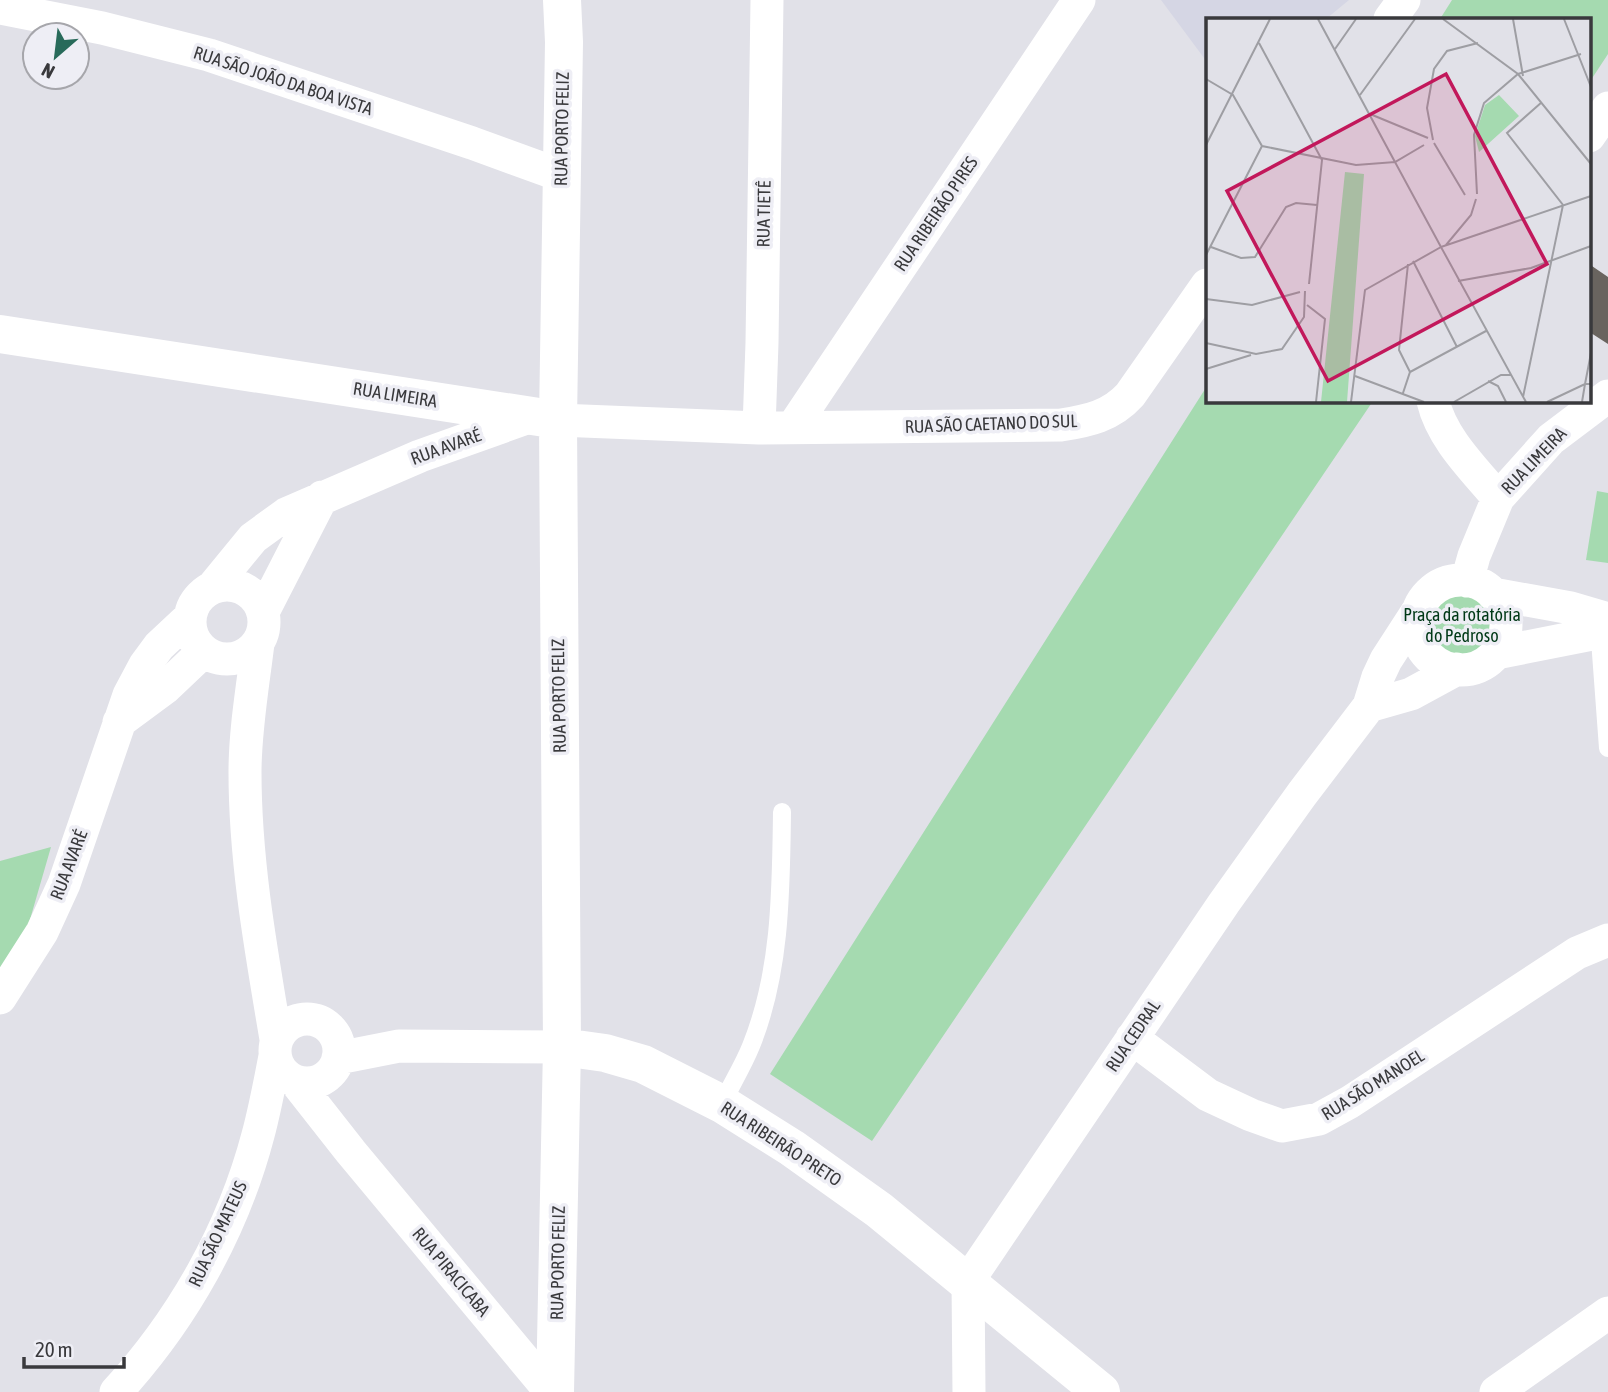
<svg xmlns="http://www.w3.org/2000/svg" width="1608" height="1392" viewBox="0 0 1608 1392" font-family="'Asap Condensed',sans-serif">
<rect width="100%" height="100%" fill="#e1e1e8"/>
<path fill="#d5d6e4" d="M1161,0h188l-23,19h-119v43z"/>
<path fill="#a5dab0" d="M1452,0h156v54l-19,29v-64h-149z
M1207,386v15h166l-501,740 -102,-67z
M1597,491l11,2v70l-22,-3z
M1423 626a39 39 0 1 1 78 0a39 39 0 1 1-78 0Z
M51,847l-31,107 -20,20v-113z"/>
<path fill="#69645f" d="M1589,264l19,13v67l-17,-11 -2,4z"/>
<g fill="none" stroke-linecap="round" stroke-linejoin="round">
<path stroke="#fff" stroke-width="18" d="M1599,626l9,122
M722,1104c9,-19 21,-38 29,-58 30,-74 30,-156 31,-234"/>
<path stroke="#fff" stroke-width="33" d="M0,8l102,20 107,27 263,88 88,32
M1390,19l14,-19
M1589,136l19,-28
M1433,401c9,38 41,68 65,97
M558,420l201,8 302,-3c27,-4 50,-9 69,-30l77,-110
M793,427l286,-427
M759,428l3,-85 5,-343
M1416 625a45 45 0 1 1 90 0a45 45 0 1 1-90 0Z
M1467,581l7,-25 24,-58 53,-59 57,-43
M190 622a37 37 0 1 1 74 0a37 37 0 1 1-74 0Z
M212,588l41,-50 33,-24 134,-58 112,-40
M1493,594l78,14 37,11
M263,612l59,-115
M258,643c-5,42 -13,86 -13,129 0,90 16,178 31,267
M1496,653l112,-22
M1369,706l42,-12 46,-25
M119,722l46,-34 39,-37
M0,998l42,-66 22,-48 65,-189 16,-30 14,-19 31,-29
M275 1051a32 32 0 1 1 64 0a32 32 0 1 1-64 0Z
M1132,1038l76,57 43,20 31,11 37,-7 31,-17 227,-149 31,-13
M338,1058l61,-12 163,1
M296,1082l55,70 200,240
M116,1392c67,-73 117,-162 142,-257 7,-26 12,-53 17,-79
M969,1392l-1,-111 256,-378 78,-109 67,-88 9,-29 8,-17 33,-51
M1496,1392l112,-79"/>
<path stroke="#fff" stroke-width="38" d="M558,420l6,-378 -2,-42
M555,1392l7,-345"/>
<path stroke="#fff" stroke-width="38" d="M0,334l558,86 4,627 43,6 38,11 79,40 70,44 87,62 222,182"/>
</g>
<g text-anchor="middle" stroke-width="7" stroke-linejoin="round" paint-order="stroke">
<g font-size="18" fill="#39393c" stroke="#eeeef5">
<text transform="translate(283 81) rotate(18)" y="6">RUA SÃO JOÃO DA BOA VISTA</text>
<text transform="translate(562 129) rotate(-89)" y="6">RUA PORTO FELIZ</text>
<text transform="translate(764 214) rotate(-89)" y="6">RUA TIETÊ</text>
<text transform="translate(936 214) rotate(-56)" y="6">RUA RIBEIRÃO PIRES</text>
<text transform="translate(395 395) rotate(9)" y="6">RUA LIMEIRA</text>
<text transform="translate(991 424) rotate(-2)" y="6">RUA SÃO CAETANO DO SUL</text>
<text transform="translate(446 447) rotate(-20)" y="6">RUA AVARÉ</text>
<text transform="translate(1534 461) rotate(-46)" y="6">RUA LIMEIRA</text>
<text transform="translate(559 696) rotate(-91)" y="6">RUA PORTO FELIZ</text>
<text transform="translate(69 865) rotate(-69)" y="6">RUA AVARÉ</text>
<text transform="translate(1133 1036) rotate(-56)" y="6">RUA CEDRAL</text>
<text transform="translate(1373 1085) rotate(-32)" y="6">RUA SÃO MANOEL</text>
<text transform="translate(781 1144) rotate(33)" y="6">RUA RIBEIRÃO PRETO</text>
<text transform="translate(218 1234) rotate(-65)" y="6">RUA SÃO MATEUS</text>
<text transform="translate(558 1263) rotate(-89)" y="6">RUA PORTO FELIZ</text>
<text transform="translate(451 1272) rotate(50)" y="6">RUA PIRACICABA</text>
</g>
<g font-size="18" fill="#003917" stroke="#eeeef5">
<text x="1462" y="621">Praça da rotatória<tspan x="1462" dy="21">do Pedroso</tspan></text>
</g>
</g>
<g transform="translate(1206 18)">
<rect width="385" height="385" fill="#e1e1e8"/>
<path d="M293,77l20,21 -40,36 -4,-16 10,-31zM139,154l19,2 -17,228h-26z" fill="#a5dab0"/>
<path fill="none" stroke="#9e9ea3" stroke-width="2" d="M112,1l77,143 29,-17M237,1l75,55 73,90M307,1l10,57M358,1l27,68M53,25l63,117 -13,124M129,31l21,-30M0,61l27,16 29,51 94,19 39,-3 46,85 150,-51M154,77l55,-76M164,96l58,24M227,122l-6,-32 7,-39 13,-18 31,-8M228,125l31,52M0,127l64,-126M271,176l-3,-59 10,-32 34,-29 63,-20M240,227l25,-30 5,-16M5,229l30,11 14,-1 31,-50 10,-4 21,2M0,237l56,-109M207,243l44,86M202,246l-9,86 11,22M252,263l73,-13 60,-22M0,281l46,6 48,-13M101,287l18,14 -9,83M0,325l50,11 26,-5 22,-32 1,-26M385,335l-6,31h6M0,351l45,-14M149,358l69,26M282,363l10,5 8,16M197,375l7,-21 76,-41M317,379l40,-192 -56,-72 35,-31M145,384l14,-112 76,-43 85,155M248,384l47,-27h10M341,384l38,-18 -3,18"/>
<path fill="#c2185b" fill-opacity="0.15" stroke="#c2185b" stroke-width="3.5" d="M240,56l101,190 -219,117 -101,-190z"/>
<rect width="385" height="385" fill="none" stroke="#39393c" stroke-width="3.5"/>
</g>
<g transform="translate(56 56) rotate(208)"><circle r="33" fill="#eeeef5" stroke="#a6a6ab" stroke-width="2"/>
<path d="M0-5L12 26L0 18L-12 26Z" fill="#286a5a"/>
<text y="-10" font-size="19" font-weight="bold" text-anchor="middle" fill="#39393c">N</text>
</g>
<path d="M24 1357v10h100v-10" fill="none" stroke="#39393c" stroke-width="3.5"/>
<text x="35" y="1357" font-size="21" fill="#39393c" stroke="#eeeef5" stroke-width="5" paint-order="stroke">20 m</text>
</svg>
